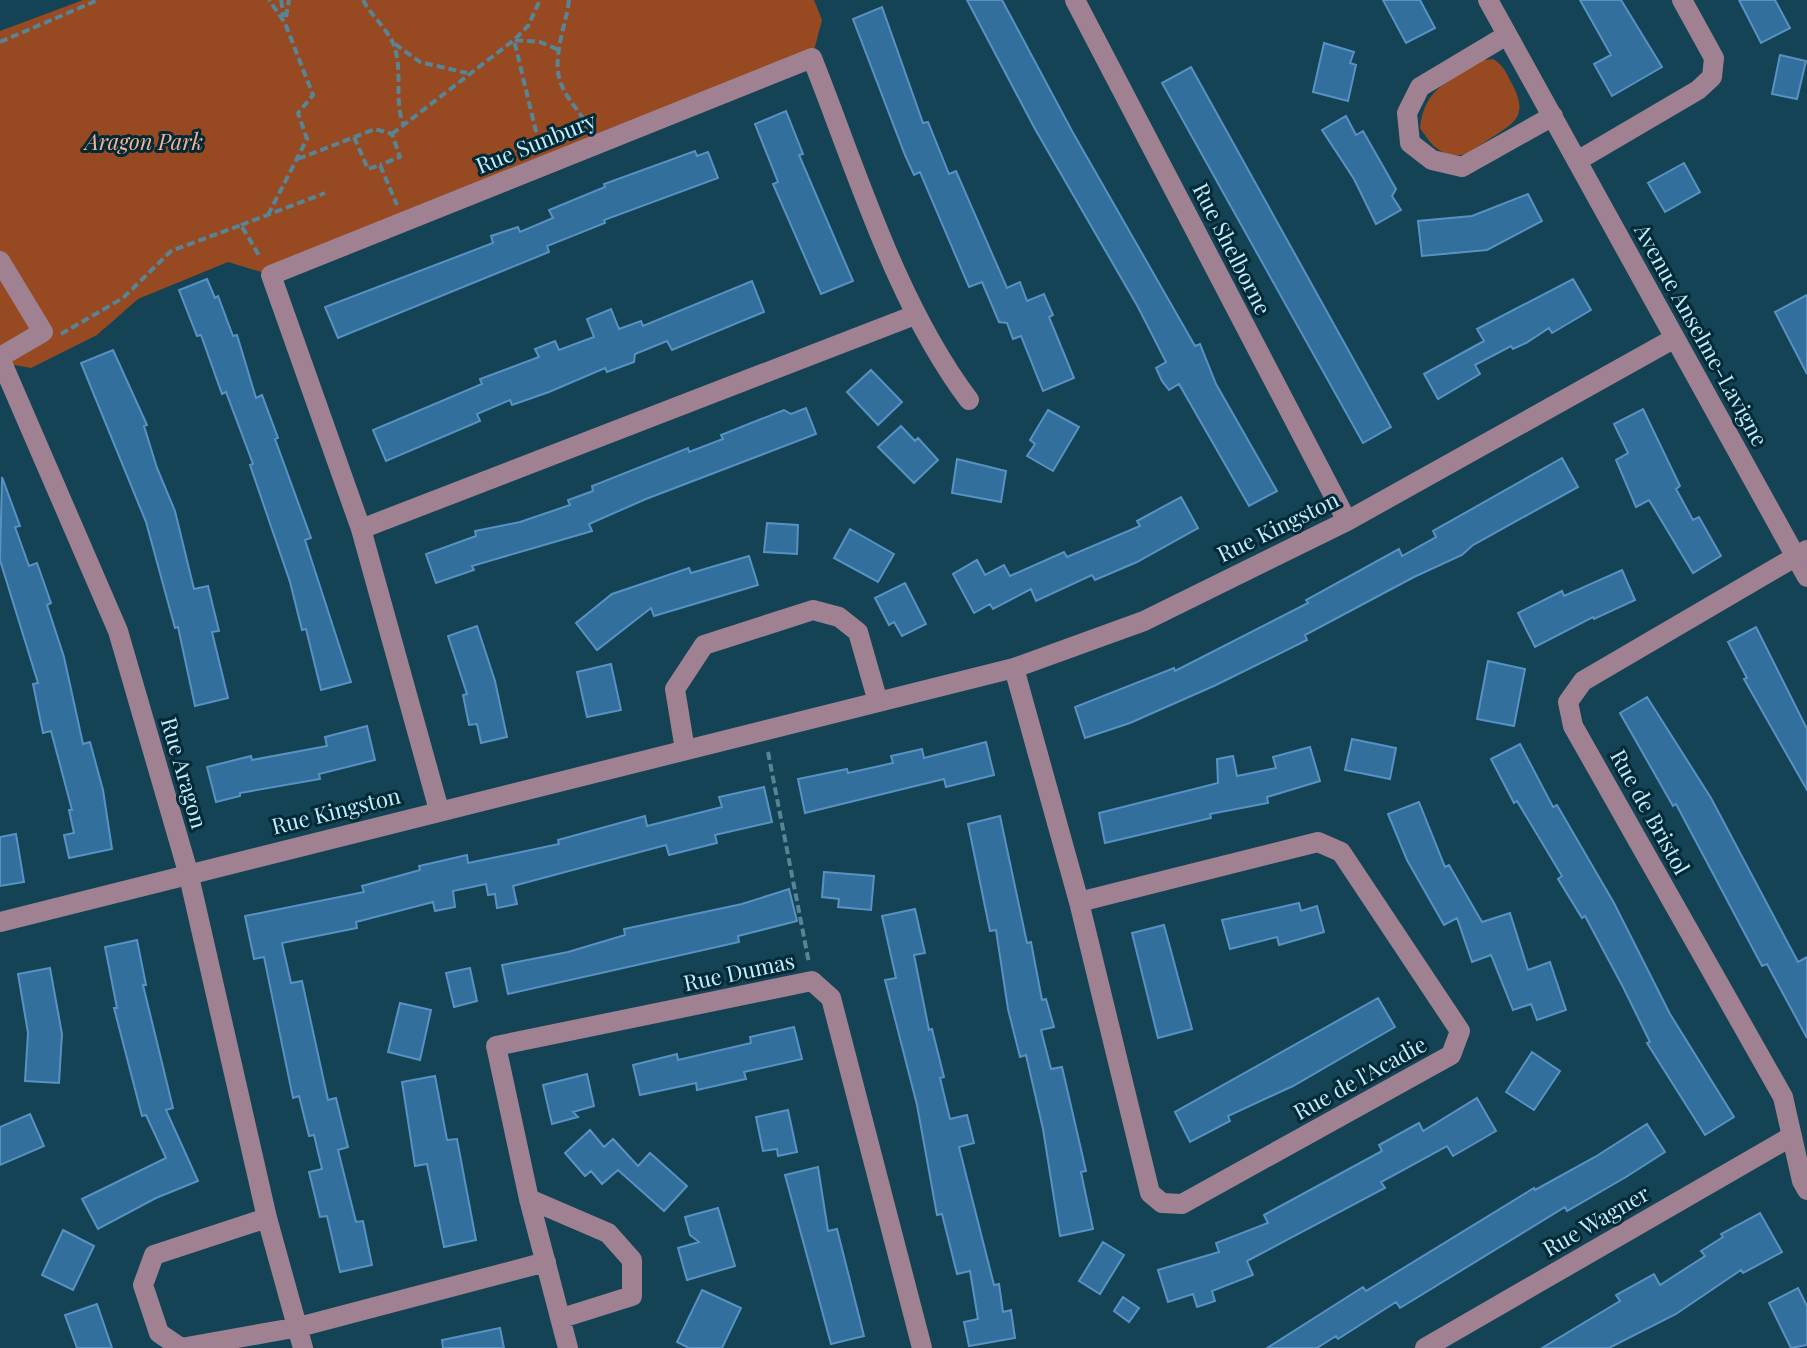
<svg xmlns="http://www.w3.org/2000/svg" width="1807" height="1348" viewBox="0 0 1807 1348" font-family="'Playfair Display',serif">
<rect width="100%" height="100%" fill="#134354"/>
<path fill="#974921" d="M83,0h731l8,20 -10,38 -541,217 -43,-13 -90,37 -41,36 -66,33 -28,-5 -3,-5v-327z
M1493,59c10,6 13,13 18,23 20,36 2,41 -26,60 -11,7 -21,16 -34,13 -15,-3 -23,-15 -31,-27 4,-41 31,-48 63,-68z"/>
<path fill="#336f9d" stroke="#5792c3" stroke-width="2" d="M967,0h35l70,131 123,215 5,-2 16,40 61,107 -28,15 -70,-122 -10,6 -7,-9 -6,-13 10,-6 -28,-55 -103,-178z
M1383,0h37l15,28 -29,15z
M1580,0h41l41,67 -50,29 -18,-32 17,-9z
M1739,0h36l15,28 -29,15z
M882,7l41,116 5,-1 21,52 7,-3 51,117 13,-6 7,19 17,-7 9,21 -4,2 25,61 -31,13 -22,-55 -8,3 -6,-16 -8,-1 -17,-40 -13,5 -49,-115 -6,3 -9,-20 -52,-136z
M1324,43l30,9 -4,11 6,2 -8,36 -35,-9z
M1780,55l26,6 -9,38 -25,-5z
M1191,67l200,360 -28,16 -201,-360z
M786,111l17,43 -4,1 54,126 -32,13 -48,-110 5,-2 -23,-58z
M1346,116l10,19 7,-4 33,58 -4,7 9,14 -25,14 -22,-45 -32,-49z
M695,151l2,5 11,-4 10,26 -114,42 1,3 -58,23 2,6 -211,86 -13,-31 168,-64 -2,-7 27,-9 2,5 33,-14 -4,-8 56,-23 -1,-3z
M1684,163l16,29 -35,20 -17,-29z
M1528,194l14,27 -55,29 -65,6 -4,-35 54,-5z
M207,279l8,19 3,-2 15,40 4,-1 19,63 6,-3 16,43 -3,1 36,99 -6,2 46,142 -30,8 -15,-61 -4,1 -12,-48 -40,-117 3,-1 -27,-72 -4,2 -21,-59 -4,1 -18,-46z
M1573,279l18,31 -39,23 -3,-5 -23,15 -13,6 -2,-3 -36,19 5,9 -42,25 -14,-25 60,-33 -7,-12z
M752,281l12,31 -92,38 -5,-9 -32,13 -1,8 -27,10 -2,-4 -56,24 -37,13 -2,-5 -33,14 3,7 -94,40 -13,-31 109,-46 -2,-5 59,-22 -4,-8 20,-8 4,9 35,-13 -7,-18 24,-10 8,20 22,-8 2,5z
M1807,295v79l-32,-62z
M113,350l34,75 -3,1 13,42 18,43 19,78 14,-3 11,45 -7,1 16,66 -33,8 -17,-79 -3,1 -29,-106 -65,-159z
M871,370l31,32 -24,23 -31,-33z
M806,408l10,26 -170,65 -57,25 3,7 -120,35 2,4 -38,13 -10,-29 50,-18 -1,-5 45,-9 50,-17 -2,-5 25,-9 -1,-5 96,-38 1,4 34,-13 -2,-4 63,-25 7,4z
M1643,409l37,77 -4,3 17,31 6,-3 22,39 -28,17 -44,-73 -13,7 -20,-47 12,-7 -14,-29z
M1048,410l31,17 -26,44 -26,-15 8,-12 -5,-4z
M901,426l14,15 3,-3 20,22 -24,23 -36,-36z
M1562,458l16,29 -105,58 -11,10 -48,22 -109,58 2,5 -91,45 -86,38 -45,15 -10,-31 99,-39 1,3 133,-68 -2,-3 93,-51 3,7 34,-19 -3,-6z
M957,459l49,12 -5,31 -49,-9z
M2,477l18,49 -5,1 14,39 8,-3 14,40 -4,2 17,52 19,87 7,-2 13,48 9,59 -43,9 -5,-23 10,-2 -5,-23h3l-21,-79 -8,2 -10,-49 5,-1 -38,-123z
M1181,497l17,31 -61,34 -42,18 -3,-5 -56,26 -5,-12 -38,20 -3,-5 -16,9 -21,-39 24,-14 8,15 19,-10 6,11 54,-24 3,5 73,-31 -3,-5z
M767,523l31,2 -1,29 -33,-2z
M850,529l44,25 -16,28 -44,-24z
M749,556l9,29 -104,31 -3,-8 -54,42 -21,-27 36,-29 77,-26 2,5z
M1622,570l13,30 -41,19 -1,-2 -58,30 -17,-34 44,-22 2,5z
M905,583l21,41 -24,12 -8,-14 -5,3 -14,-27z
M477,626l18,55 12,56 -26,6 -4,-19 -8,1 -6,-30 4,-1 -19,-58z
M1756,627l51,102v61l-63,-111 3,-1 -19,-36z
M1488,661l37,8 -11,57 -37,-7z
M611,664l10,46 -34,7 -10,-45z
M1647,697l64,101 87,164 9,-5v81l-40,-74 -5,2 -86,-162 -3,2 -53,-93z
M367,726l8,34 -56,14 1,5 -80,14v3l-24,6 -9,-35 44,-11 1,4 75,-14 -2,-9z
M1352,739l44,9 -6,31 -45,-9z
M986,742l8,33 -48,12 -2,-8 -139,34 -7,-34 49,-10 1,4 45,-10 -2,-7 31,-7 2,9z
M1520,744l33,63 4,-2 57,98 56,111 64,103 -29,18 -58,-92 3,-1 -27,-55 -38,-71 -3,2 -24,-39 4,-3 -45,-75 -3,2 -23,-44z
M1310,747l10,34 -53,16 1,6 -58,11 1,4 -106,25 -6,-30 119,-30 -1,-24 16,-3 4,20 39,-8 -3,-11z
M764,787l8,35 -57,13 2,8 -48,12 -3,-10 -153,41 4,18 -20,4 -2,-14 -7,1 -2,-11 -33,7 2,16 -20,4 -2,-9 -77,20 1,6 -75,15 9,40 11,-2 26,119 8,-2 12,49 -10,3 18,72 7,-1 9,44 -32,7 -13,-56 -7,1 -11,-45 13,-3 -8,-34 -5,1 -10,-40 -6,2 -29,-141 -10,2 -9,-43 119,-24 -2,-6 58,-16 -1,-4 48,-11 1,8 91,-19 -1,-4 87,-24 2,10 75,-19 -3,-10z
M1419,802l26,65 4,-2 33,57 28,-9 18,57 22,-8 16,48 -29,10 -6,-16 -18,6 -22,-55 -19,7 -15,-44 -13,7 -37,-65 -19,-46z
M1000,816l27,127 4,-1 11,58 4,-1 8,28 -13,3 10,39 11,-2 24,104 -5,1 12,57 -33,7 -17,-107 -17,-74 -6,2 -12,-48 -12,-79 -6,1 -22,-107z
M16,834l8,48 -24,4v-49z
M824,872l50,4 -3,34 -33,-3 1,-8 -17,-2z
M789,889l8,32 -59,15 1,6 -231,52 -6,-29 66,-13 57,-17 -1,-6 118,-25z
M1299,903l2,8 16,-5 7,26 -45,13 -2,-8 -47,12 -8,-29z
M915,909l10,44 -11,2 15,75 3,-1 12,48 -4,1 10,41 17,-4 7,28 -15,4 35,138 5,-1 4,28 8,-2 4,28 -46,8 -5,-24 14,-3 -8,-48 -13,3 -15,-60 -5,1 -20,-110 -32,-125 11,-2 -14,-62z
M1164,925l28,104 -34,9 -26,-105z
M137,940l9,45h-3l30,123 -7,2 32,71 -42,17 -58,31 -16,-30 84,-41 -20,-43 -4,1 -28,-108h3l-12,-61z
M50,968l12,66 -3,49 -34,-2 3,-48 -10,-59z
M470,968l7,33 -23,6 -8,-34z
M1378,998l17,29 -102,59 -65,30 2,5 -40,21 -15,-30z
M400,1003l31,7 -11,50 -32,-8z
M794,1027l8,32 -58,13 2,7 -49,11 -1,-7 -56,12 -7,-30 44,-11 1,6 73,-17 -1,-6z
M1532,1052l28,19 -26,39 -28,-18z
M587,1074l7,32 -21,6 5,5 -26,7 -9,-39z
M435,1076l12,64 10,-1 19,101 -32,7 -17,-83 -12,2 -13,-84z
M1477,1098l19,33 -43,25 -6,-10 -66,36 4,6 -138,73 6,14 -41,16 3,10 -18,6 -4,-13 -25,8 -10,-32 61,-18 -3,-9 52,-20 -4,-8 118,-64 -3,-6 40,-22 4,8z
M788,1110l9,42 -19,4 -1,-7 -14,2 -7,-34z
M30,1114l14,32 -44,19v-38z
M1647,1124l18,28 -39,25 -59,34 -2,-4 -165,101 -4,-6 -58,37 -2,-3 -19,12h-50l96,-61 3,4 168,-103 1,2 60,-33z
M590,1130l14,17 9,-8 25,27 12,-13 37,33 -23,25 -46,-41 -16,14 -11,-13 -6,5 -20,-23z
M818,1167l10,64 9,-2 27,107 -33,8 -46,-169z
M718,1208l17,58 -48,14 -9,-32 21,-6 -9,-7 -5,-18z
M1760,1213l22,39 -39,21 -2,-3 -65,44 -67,34h-67l78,-47 -4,-6 38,-21 6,11 45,-29 -4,-5 22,-14 -2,-3z
M63,1230l31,16 -21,44 -31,-15z
M1103,1242l21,13 -24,39 -21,-13z
M1798,1288l9,18v39l-16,3 -22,-45z
M702,1290l39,18 -19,40h-33l-12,-6z
M1123,1297l16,11 -10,14 -15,-11z
M97,1304l15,44h-35l-12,-33z
M500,1328l4,20h-61l-1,-8z"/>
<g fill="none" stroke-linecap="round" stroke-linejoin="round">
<path stroke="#578596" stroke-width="4" stroke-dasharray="8 4" stroke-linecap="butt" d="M281,0l3,17
M363,0c8,15 23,28 30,43 11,27 0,57 11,83
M569,0c-3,26 -19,61 -7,86 6,15 19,26 26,42
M286,17l3,-17
M0,42l98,-42
M395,44l25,18 47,11
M392,134l122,-94 14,-14 12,-26
M354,137l14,32 12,-4 17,40
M539,144l-25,-104 26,2 19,8
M298,159l77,-30 17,5 8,23 -20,8
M268,215l39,-76 -9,-26 15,-18 -28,-72 -16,-23
M241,225l84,-32
M61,334l62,-36 48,-47 70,-26 19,32
M768,752l41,211"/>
<path stroke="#9f8191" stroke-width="20" d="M1075,0l272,521
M1488,0l319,577
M1507,35l-87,52 -13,26 3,30 22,17 30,7 91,-51
M1577,161l121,-71 14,-13 2,-19 -32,-58
M0,261l43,71 -43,25
M0,358l118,273 70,241 79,346 36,130
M361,529l554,-214
M1807,550l-224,131 -15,21 5,24 210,371 19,84 5,9
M1014,668l65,234 71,291 12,10 20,1 269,-149 9,-24 -119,-179 -23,-10 -239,60
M685,750l-10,-61 29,-44 109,-35 26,7 19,15 20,70
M439,810l-78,-281 -90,-254 541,-217c45,113 84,245 157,342
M0,922l1014,-254 130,-47 203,-100 328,-183
M529,1199l79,34 24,27v36l-70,22
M267,1218l-113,37 -11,30 16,48 22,15 118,-21 247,-65
M568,1348l-39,-149 -33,-153 316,-65 19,17 91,350
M1425,1348l367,-212"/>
</g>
<g text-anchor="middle" stroke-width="6" stroke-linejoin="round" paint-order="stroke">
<g font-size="22" font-style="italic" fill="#f8b293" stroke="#012936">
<text x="144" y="150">Aragon Park</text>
</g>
<g font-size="22" fill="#c3ecfd" stroke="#012936">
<text transform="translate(536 143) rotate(-22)" y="8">Rue Sunbury</text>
<text transform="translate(1232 249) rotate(63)" y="8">Rue Shelborne</text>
<text transform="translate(1701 335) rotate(61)" y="8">Avenue Anselme-Lavigne</text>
<text transform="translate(1278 527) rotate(-26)" y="8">Rue Kingston</text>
<text transform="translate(184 773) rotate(74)" y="8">Rue Aragon</text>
<text transform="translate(336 811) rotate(-14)" y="8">Rue Kingston</text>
<text transform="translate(1650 812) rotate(61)" y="8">Rue de Bristol</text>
<text transform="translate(739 972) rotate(-12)" y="8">Rue Dumas</text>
<text transform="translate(1360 1078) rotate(-29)" y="8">Rue de l'Acadie</text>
<text transform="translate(1596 1221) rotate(-30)" y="8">Rue Wagner</text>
</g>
</g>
</svg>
